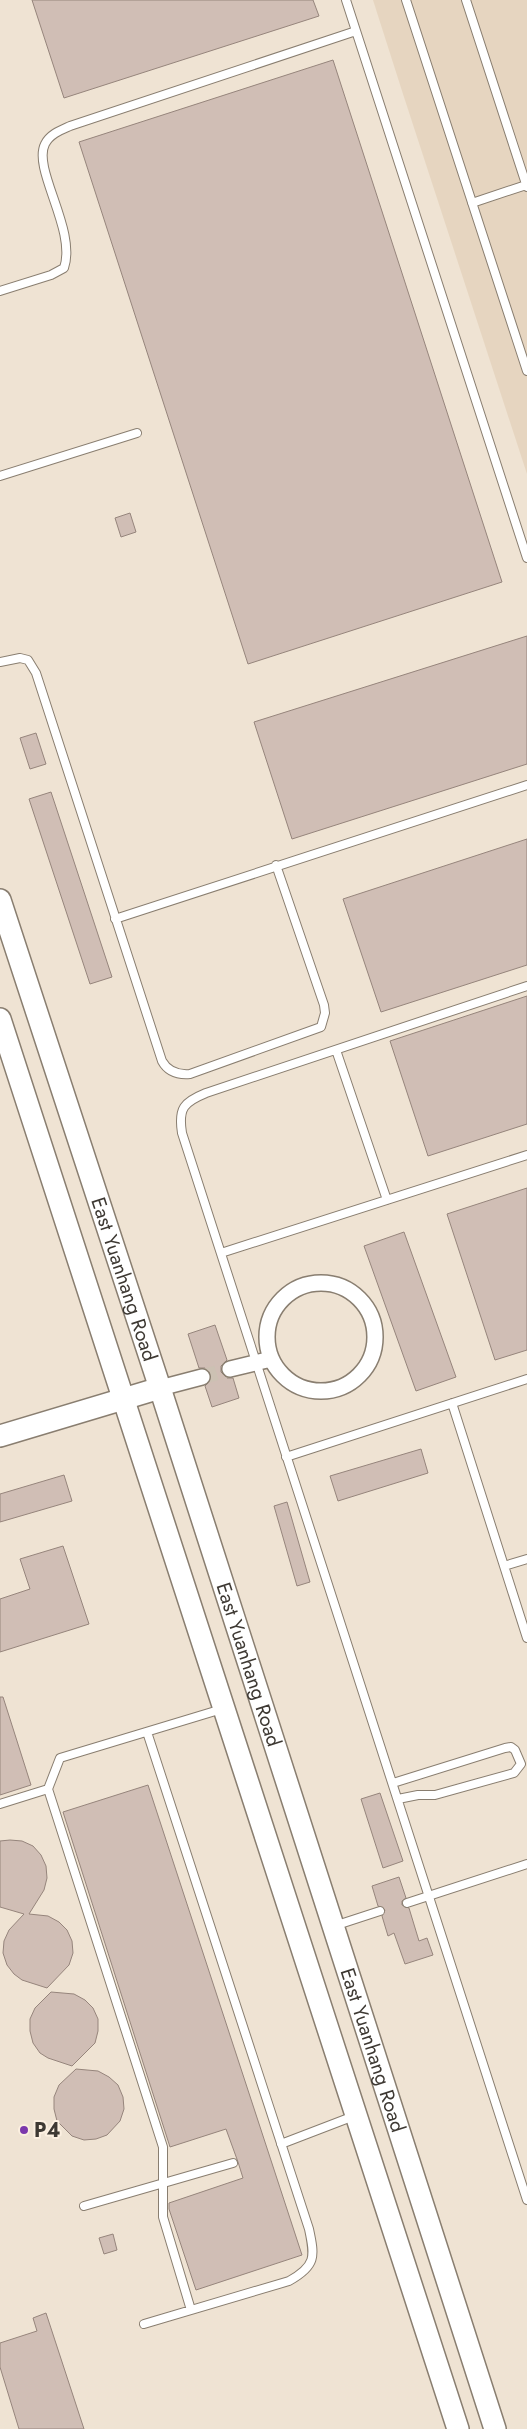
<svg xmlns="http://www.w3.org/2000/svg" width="527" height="2429" viewBox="0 0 527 2429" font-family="Jost,sans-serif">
<rect width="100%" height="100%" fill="#efe3d3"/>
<path fill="#e6d5c0" d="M373,0h154v474l-124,-380z"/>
<path fill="#d0beb5" stroke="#96857c" d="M32,0h281l6,16 -255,82z
M333,60l169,522 -254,82 -169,-522z
M130,513l6,19 -15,5 -6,-19z
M527,636v128l-235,75 -38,-117z
M36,733l10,31 -16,5 -10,-31z
M51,792l61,185 -22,7 -61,-185z
M527,839v126l-146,47 -38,-113z
M527,996v128l-99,32 -38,-115z
M527,1188v162l-32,10 -48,-146z
M404,1232l52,145 -40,14 -52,-145z
M215,1325l12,35 -6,6v6l6,6h6l6,20 -27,9 -7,-21 6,-6v-6l-6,-6h-6l-11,-34z
M421,1449l7,24 -90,28 -8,-25z
M64,1475l8,26 -72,21v-28z
M287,1502l23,80 -13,4 -23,-80z
M63,1546l26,78 -89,28v-53l30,-10 -10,-30z
M0,1697h3l28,88 -31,10z
M148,1785l154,470 -106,35 -27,-81v-6l74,-25 -5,-16 -12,-33 -56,18 -107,-335z
M380,1793l23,68 -20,7 -22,-69z
M10,1840l12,1 11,5 8,9 5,11 1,12 -3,12 -15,24 19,2 11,6 8,8 5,11 1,12 -4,12 -22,23 -25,-8 -8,-6 -7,-9 -4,-12 1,-12 5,-11 15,-16 -24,-7v-66z
M399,1877l7,21 -4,3v4l7,3 10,33 8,-3 6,17 -28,9 -11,-31 -6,3 -6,-20 3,-6 -7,-4 -6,-20z
M51,1992l23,2 11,6 8,8 5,11v12l-3,12 -23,23 -24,-8 -8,-5 -7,-10 -3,-12v-12l5,-11z
M76,2069l22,2 11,6 9,8 5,12 1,12 -4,12 -13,14 -11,4 -12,1 -12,-4 -15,-15 -3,-12v-12l5,-12z
M113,2234l4,16 -13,4 -5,-16z
M46,2313l38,116h-65l-19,-62v-24l37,-12 -4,-13z"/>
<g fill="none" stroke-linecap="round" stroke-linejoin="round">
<path stroke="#ccc1b3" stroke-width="15" stroke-dasharray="15 8" stroke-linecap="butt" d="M202,1377l28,-8"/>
<g stroke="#897e70" stroke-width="10">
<path id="lane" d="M346,0l181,558
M406,0l121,371
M466,0l61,187
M472,203l54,-18
M0,291l51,-16 13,-7c13,-38 -32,-99 -19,-124 5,-10 16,-14 25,-18l286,-95
M0,476l137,-43
M0,662l20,-4 8,2 8,13 126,388c6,11 16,14 28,13l131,-47 4,-14 -1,-8 -48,-140
M115,919l412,-134
M527,986l-321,107c-22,9 -28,15 -24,40l345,1067
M336,1050l51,150
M221,1253l306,-98
M452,1403l75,235
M286,1457l241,-78
M504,1566l23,-7
M393,1783l112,-35 6,-1 4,3 6,14 -7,9 -79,22h-17l-20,4
M0,1804l48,-15
M407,1903l120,-39
M334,1926l46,-15
M281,2144l73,-28
M84,2206l149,-43
M191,2310l-28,-93v-70l-115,-358 12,-31 162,-49
M144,2324l145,-43c27,-15 26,-24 20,-52l-162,-497"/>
</g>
<g stroke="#897e70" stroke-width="18">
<path id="street" d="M267 1337a54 54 0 1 1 108 0a54 54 0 1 1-108 0Z
M230,1369l41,-10
M160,1388l42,-11"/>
</g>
<g stroke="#897e70" stroke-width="24">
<g id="secondary">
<path id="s1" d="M0,900l160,488 335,1041"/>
<path d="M0,1019l458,1410"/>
<path d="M0,1436l160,-48"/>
</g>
</g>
<use href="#lane" stroke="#fff" stroke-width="8"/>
<use href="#street" stroke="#fff" stroke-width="15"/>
<use href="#secondary" stroke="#fff" stroke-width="21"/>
</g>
<circle fill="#7b38ac" stroke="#fcf0e1" stroke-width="2" cx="24" cy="2130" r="5"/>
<g text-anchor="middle" stroke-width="4" stroke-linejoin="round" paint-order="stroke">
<g font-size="20" fill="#3e3933" stroke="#fcf0e1">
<text dy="7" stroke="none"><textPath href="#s1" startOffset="399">East Yuanhang Road</textPath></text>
<text dy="7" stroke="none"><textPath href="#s1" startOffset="804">East Yuanhang Road</textPath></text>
<text dy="7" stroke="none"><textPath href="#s1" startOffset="1209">East Yuanhang Road</textPath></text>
</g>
<g font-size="20" font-weight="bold" fill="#3e3933" stroke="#fcf0e1" text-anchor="start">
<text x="34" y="2137">P4</text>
</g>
</g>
</svg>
